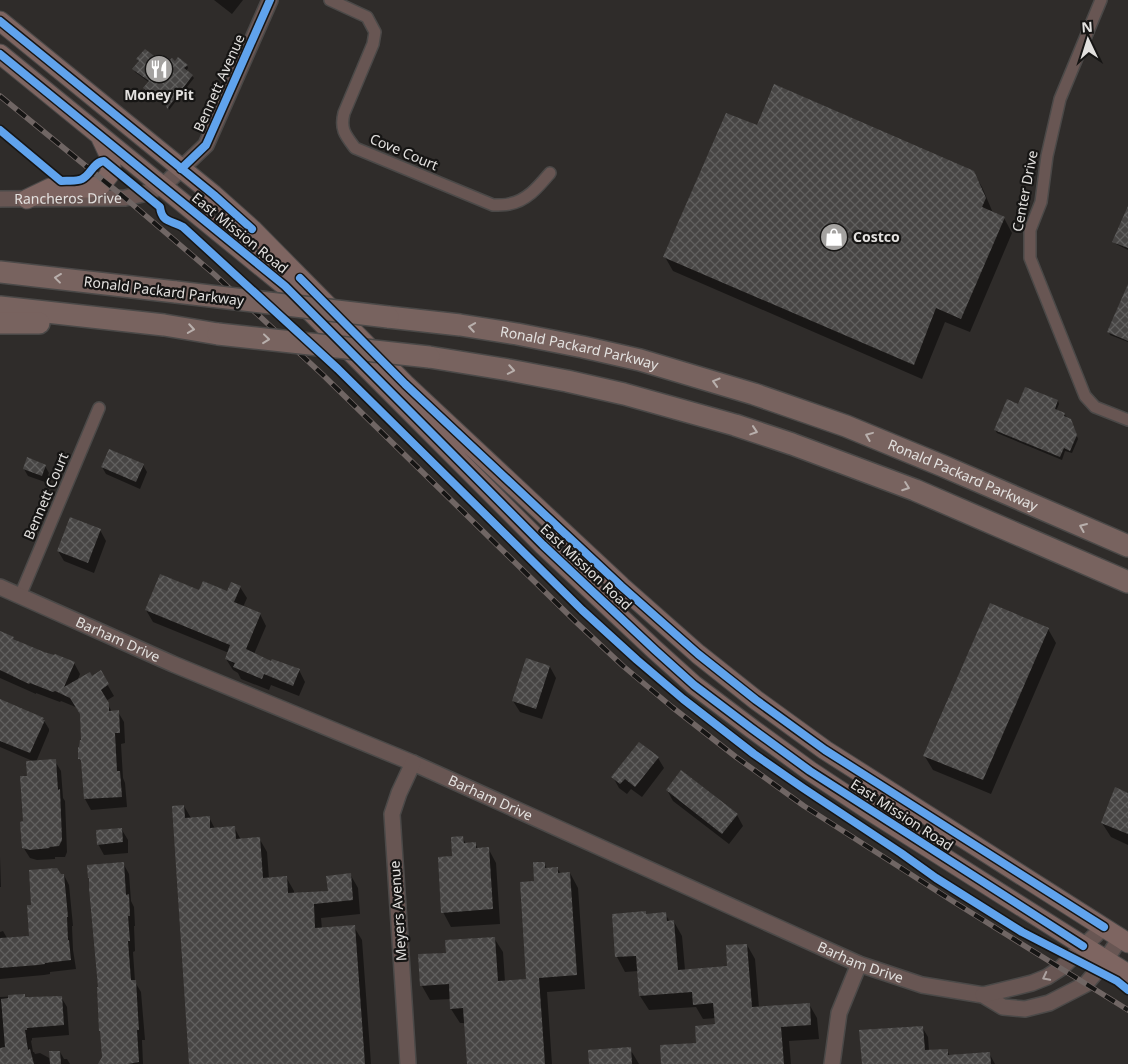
<svg xmlns="http://www.w3.org/2000/svg" width="1128" height="1064" viewBox="0 0 1128 1064" font-family="'Noto Sans',sans-serif">
<defs>
<pattern id="building-cross-hatch" width="8" height="8" patternUnits="userSpaceOnUse" patternTransform="scale(1.25)"><rect width="8" height="8" fill="#474544"/><path d="M0 0l8 8M0 8l8-8" fill="none" stroke="#61605f"/></pattern>
</defs>
<rect width="100%" height="100%" fill="#2f2c2a"/>
<path fill="#0007" d="M214,0h29l-11,14z
M137,59l25,5 8,-2 17,3 1,3 -2,3 6,5 2,2 -25,32 -2,-11 -10,1 -11,-9 -2,-2 6,-6 -15,-11 -1,-3 5,-6z
M973,172l9,15 11,26 11,5 8,15 -42,99 -25,-10 -23,57 -249,-108 -8,-14z
M1128,222v28l-12,-6 -2,-3z
M1128,287v55l-18,-7 -1,-3z
M1026,388l32,13 1,3 -3,7 8,3 8,9 6,16 -6,14 -7,-2 -3,9 -65,-27 -2,-3 23,-24z
M143,465l4,7 -7,17 -34,-15 -4,-7z
M45,466l4,7 -4,9 -17,-6 -4,-7z
M100,530l6,11 -12,32 -30,-12 -6,-10z
M240,587l7,11 -4,9 17,7 6,12 -12,28 18,9 27,7 6,12 -6,14 -28,-11 -2,5 -28,-11 -3,-6 -5,-3 -7,-11 3,-6 -76,-31 -7,-12 54,-18 27,1z
M1048,629l8,14 -65,151 -58,-24 -9,-15z
M0,633l44,20 30,10 6,11 -3,8 14,-4 9,-6 14,24 -8,5 6,11h6l6,10 1,21 -4,1 2,34 2,5 2,24 -36,3 -6,-11 -3,-35 -2,-5 2,-18 -1,-27 -3,-6 -17,-7 -1,1 -24,-9v1l-36,-16z
M527,660l23,7 6,11 -14,41 -22,-7 -7,-11z
M0,700l43,19 6,10v2l-13,31 19,-1 6,10 2,27 2,3 2,51 -2,5h-10v2l-18,1 -7,-2 -7,-11 5,-70 7,-15 -35,-15z
M658,758l6,10 -22,29 -11,-8 -4,5 -8,-6 -6,-11z
M667,790l70,25 6,11 -14,18 -56,-43z
M1128,794v51l-17,-8 -9,-14z
M184,806l7,12 18,-1 6,12 19,-2 7,13 18,-2 8,14 2,27 17,-2 8,14v3l35,-2 21,-18 8,14 2,26 -39,4 1,11 32,-2 8,13 9,124h-181z
M122,830l6,10v13l-24,2 -6,-11z
M462,837l4,7 9,-1 3,6 10,-1 8,15 4,61 -49,3 -8,-15 11,-55z
M0,857l1,30h-1z
M123,863l6,11 2,27 3,6 1,19h-1l1,25 -2,1 2,30 6,10 4,48h-3l1,24h-38z
M544,863l3,6 10,-1 4,6 9,-1 8,15 7,101 -38,3 5,72h-84l-3,-41h-5l-9,-14v-10l-21,1 -8,-14 25,-32 47,-16 9,14 2,30 23,-1 7,-99z
M61,875h3l5,10 4,41h-1l1,24 3,19 -26,3v2l-6,1 -44,4v-47l3,-1 4,7 23,-1 3,-31z
M645,912l2,3 18,-1 5,8h4l8,14 3,34 44,-3 18,-22 8,14 4,49 50,-4 8,14 2,21 -30,2 2,23h-129l35,-20 19,-19v-7l-13,1 -7,-12 -47,3 -9,-14 -2,-25 -13,1 -8,-15 -3,-42z
M24,996l1,2 36,-1 6,10 2,28 -37,3v2l-1,1 2,11h1l1,2 5,-1 11,6 9,-7 4,7h3l3,5h-70v-67z
M922,1027l6,10 1,14 18,-1 3,6 39,-3 6,11h-127z
M630,1049l9,15h-49z"/>
<path fill="url(#building-cross-hatch)" d="M145,49l17,13 5,-5 3,3 2,-2 3,3 3,-4 10,8 -4,3 9,7 -26,34 -2,-12h-11l-11,-9 6,-7 -17,-12 7,-8 -3,-2z
M774,84l200,87 12,27 -4,9 23,10 -44,102 -25,-11 -22,57 -251,-108 63,-144 31,12z
M1128,206v42l-16,-6z
M1128,284v57l-21,-9z
M1025,387l33,13 -3,9 10,4 -1,3 7,3 6,16 -7,16 -6,-3 -4,9 -66,-27 13,-31 11,5z
M109,449l35,15 -8,18 -35,-15z
M27,457l19,8 -4,11 -19,-7z
M70,517l31,12 -13,34 -31,-12z
M160,574l39,16 4,-9 24,10 4,-9 10,4 -7,16 27,11 -15,36 25,12 1,-2 28,10 -7,17 -29,-12 -2,5 -29,-12 2,-4 -10,-4 5,-14 -85,-35z
M990,603l59,25 -66,152 -60,-24z
M0,631l14,6 -1,2 31,13 10,3 1,-1 20,8 -11,25 26,-15 2,4 9,-6 8,14 -8,6 8,13v8l10,-1 1,23h-5l2,38h3l2,26 -38,2 -3,-38 -1,-2h-2v-12h1l1,-7h1l-1,-26 -10,-16 -15,-7 -2,1 -23,-9 -1,1 -29,-14z
M526,658l24,8 -14,43 -24,-8z
M0,699l44,19 -1,2h2l-15,33 -30,-12z
M639,742l20,15 -24,30 -10,-8 -5,5 -9,-7z
M56,759l2,31 2,-1 2,51 -3,6 -10,1 1,1 -20,2 -8,-2 -2,-26 3,-1 -3,-45h7l-1,-15z
M681,770l57,44 -16,20 -56,-44z
M1115,787l13,6v41l-27,-11z
M184,805l1,13 25,-2v12l25,-2 1,13 24,-2 3,41 24,-2 1,17 40,-2 -2,-15 25,-3 2,27 -39,4 1,24 40,-3 10,139h-176l-17,-258z
M122,828l1,14 -26,3 -1,-15z
M463,836l1,7 12,-1v6l13,-1 4,62 -52,4 -3,-56 14,-1 -1,-19z
M124,862l2,33 3,-1 1,22h-2l2,25h-2l3,39h5l2,35 1,15h-2l2,32 -11,2h-30l4,-7 -2,-26h-1l-2,-44h1l-9,-99v-10h-1l-1,-13z
M533,862h12v6l13,-1v6l12,-1 7,103 -38,3 6,86h-78l-4,-56 -13,1 -1,-25 -29,2 -2,-32 28,-1 -1,-13 50,-3 3,44 28,-2 -6,-97 14,-1z
M57,868l4,6h3l4,43h-1l1,23h1l2,20 -26,3v1l-7,1 -38,3v-30l29,-2 -2,-31h4l-2,-35z
M646,911v3l20,-2 1,9 7,-1 4,50 49,-4 -1,-21 21,-1 5,63 58,-4 1,22 -30,2 3,37h-123l-1,-19 36,-2 -1,-17 20,-2 -2,-21 -20,2 -1,-13 -53,4 -3,-40 -21,1 -3,-43z
M25,994v3h4l33,-1 2,29 -37,3v2h-2l3,20 2,-1 4,15h-34v-16l5,-1 -4,-48 7,-1v-3z
M923,1026l2,24 23,-1v6l42,-3 1,12h-129l-3,-34z
M631,1047l1,17h-43l-1,-14z
M49,1051h11l1,13h-11z"/>
<g fill="none" stroke-linecap="round" stroke-linejoin="round">
<g stroke="#4b4948" stroke-width="14">
<path id="minor" d="M330,0l37,17 8,15 -2,12 -29,69c-4,16 1,22 11,35l138,57c5,0 11,0 16,-1 18,-3 30,-18 41,-31
M1101,0l-41,99 -13,57 -6,46 -11,28v28l55,138 10,11 33,13
M20,596l79,-188"/>
</g>
<g stroke="#4b4948" stroke-width="18">
<g id="tertiary">
<path id="s1" d="M0,199l125,-1 18,-4 20,-8 43,-41 64,-145"/>
<path id="s2" d="M0,587l173,77 240,99 446,201 63,21 61,10 20,12 22,2 24,-6 37,-19 20,-24 14,-22"/>
<path d="M983,995l49,-12 15,-6 14,-9 43,-41"/>
<path d="M408,1064l-16,-250 7,-21 14,-30"/>
<path d="M832,1064l7,-51 20,-49"/>
</g>
</g>
<g stroke="#4b4948" stroke-width="21">
<path id="primary" d="M0,21l214,174 38,34 153,155 216,202 77,68 58,46 69,50 303,193
M0,54l285,232 258,259 112,105 39,35 57,43 59,43 62,41 256,162
M27,199l23,-11h39l12,-3 8,-10 2,-8 -1,-10 -9,-19"/>
</g>
<g stroke="#4b4948" stroke-width="24">
<g id="motorway">
<path d="M0,272l176,20"/>
<path d="M0,307l164,18 54,9"/>
<path id="s3" d="M388,317l72,8 57,9 66,13 57,13 114,34 92,32 97,40 185,80"/>
<path d="M0,323h39"/>
<path d="M429,357l80,13 58,11 57,13 111,31 57,19 123,46 213,92"/>
</g>
</g>
<use href="#minor" stroke="#685653" stroke-width="11"/>
<use href="#tertiary" stroke="#685653" stroke-width="15"/>
<use href="#primary" stroke="#7e6561" stroke-width="19"/>
<use href="#motorway" stroke="#78635f" stroke-width="21"/>
<g stroke="#706664" stroke-width="5.5">
<path id="rail" d="M0,96l125,102 89,76 109,101 254,248 46,43 49,41 64,50 68,49 150,96 174,108"/>
</g>
<use href="#rail" stroke="#161514" stroke-width="4" stroke-dasharray="11" stroke-linecap="butt"/>
<g stroke="#4b4948" stroke-width="24" stroke-linecap="butt">
<path id="motorway-bridge" d="M176,292l212,25
M218,334l211,23"/>
</g>
<use href="#motorway-bridge" stroke="#78635f" stroke-width="21"/>
<g stroke="#161514" stroke-width="11">
<path id="cycleway" d="M0,21l214,174 38,34
M0,54l285,232 258,259 112,105 39,35 57,43 59,43 273,175
M0,130l61,51c6,-1 15,1 21,-2 9,-4 11,-17 22,-18l56,46c2,16 11,13 23,20l155,142 244,241 55,50 46,39 71,55 49,34 98,65 35,25 86,54 95,49 11,9
M181,169l25,-24 64,-145
M300,278l105,106 216,202 77,68 58,46 69,50 279,177"/>
</g>
<use href="#cycleway" stroke="#60a3ed" stroke-width="8"/>
</g>
<defs><path id="oneway-chevron" d="M-2-3.5L2.5 0L-2 3.5" fill="none" stroke-width="1.6" stroke-linecap="round" stroke-linejoin="round" transform="scale(1.25)"/></defs>
<g stroke="#b8afac">
<use href="#oneway-chevron" transform="translate(58 278) rotate(-173)"/>
<use href="#oneway-chevron" transform="translate(472 327) rotate(-171)"/>
<use href="#oneway-chevron" transform="translate(191 329) rotate(9)"/>
<use href="#oneway-chevron" transform="translate(266 339) rotate(6)"/>
<use href="#oneway-chevron" transform="translate(511 370) rotate(10)"/>
<use href="#oneway-chevron" transform="translate(716 382) rotate(-163)"/>
<use href="#oneway-chevron" transform="translate(754 431) rotate(18)"/>
<use href="#oneway-chevron" transform="translate(869 436) rotate(-158)"/>
<use href="#oneway-chevron" transform="translate(906 487) rotate(20)"/>
<use href="#oneway-chevron" transform="translate(1083 527) rotate(-157)"/>
</g>
<use stroke="#aca2a0" href="#oneway-chevron" transform="translate(1046 977) rotate(153)"/>
<defs>
<g id="restaurant-disc" transform="scale(1.4375)"><circle r="9.5" fill="#a4a2a0" stroke="#161514"/><path d="M-5-6h1v4h1v-4h1v4h1v-4h1v5L-1.5 .5V6h-2V.5L-5-1ZM5-6V6H3V1.5H1.5Q1.5-4 5-6Z" fill="#fff"/></g>
<g id="shop-disc" transform="scale(1.4375)"><circle r="9.5" fill="#a4a2a0" stroke="#161514"/><path d="M-5-2.5h2.3a2.7 3.5 0 0 1 5.4 0H5L5.5 6h-11ZM-1.5-2.5h3a1.5 2.3 0 0 0-3 0Z" fill="#fff"/></g>
</defs>
<g fill-rule="evenodd">
<use href="#restaurant-disc" x="159" y="69"/>
<use href="#shop-disc" x="834" y="237"/>
</g>
<g text-anchor="middle" stroke-width="4.5" stroke-linejoin="round" paint-order="stroke">
<g font-size="14" fill="#e3e1df" stroke="#161514">
<text transform="translate(219 83) rotate(-66)" y="5">Bennett Avenue</text>
<text transform="translate(404 152) rotate(23)" y="5">Cove Court</text>
<text transform="translate(1025 191) rotate(-79)" y="5">Center Drive</text>
<text dy="5" stroke="none"><textPath href="#s1" startOffset="68">Rancheros Drive</textPath></text>
<text transform="translate(240 233) rotate(39)" y="5">East Mission Road</text>
<text transform="translate(164 291) rotate(7)" y="5">Ronald Packard Parkway</text>
<text dy="5" stroke="none"><textPath href="#s3" startOffset="194">Ronald Packard Parkway</textPath></text>
<text dy="5" stroke="none"><textPath href="#s3" startOffset="599">Ronald Packard Parkway</textPath></text>
<text transform="translate(46 496) rotate(-67)" y="5">Bennett Court</text>
<text transform="translate(586 567) rotate(43)" y="5">East Mission Road</text>
<text dy="5" stroke="none"><textPath href="#s2" startOffset="129">Barham Drive</textPath></text>
<text dy="5" stroke="none"><textPath href="#s2" startOffset="534">Barham Drive</textPath></text>
<text transform="translate(902 815) rotate(33)" y="5">East Mission Road</text>
<text transform="translate(398 911) rotate(-94)" y="5">Meyers Avenue</text>
<text dy="5" stroke="none"><textPath href="#s2" startOffset="939">Barham Drive</textPath></text>
</g>
<g font-size="14" font-weight="bold" fill="#e3e1df" stroke="#161514">
<text x="159" y="100">Money Pit</text>
<text x="853" y="242" text-anchor="start">Costco</text>
</g>
</g>
<g transform="translate(1088 40) rotate(356)" stroke="#161514" stroke-width="4" paint-order="stroke">
<path d="M0-4L9 19L0 12L-9 19Z" fill="#e3e1df"/>
<text y="-8" font-size="14" font-weight="bold" text-anchor="middle" fill="#e3e1df">N</text>
</g>
</svg>
